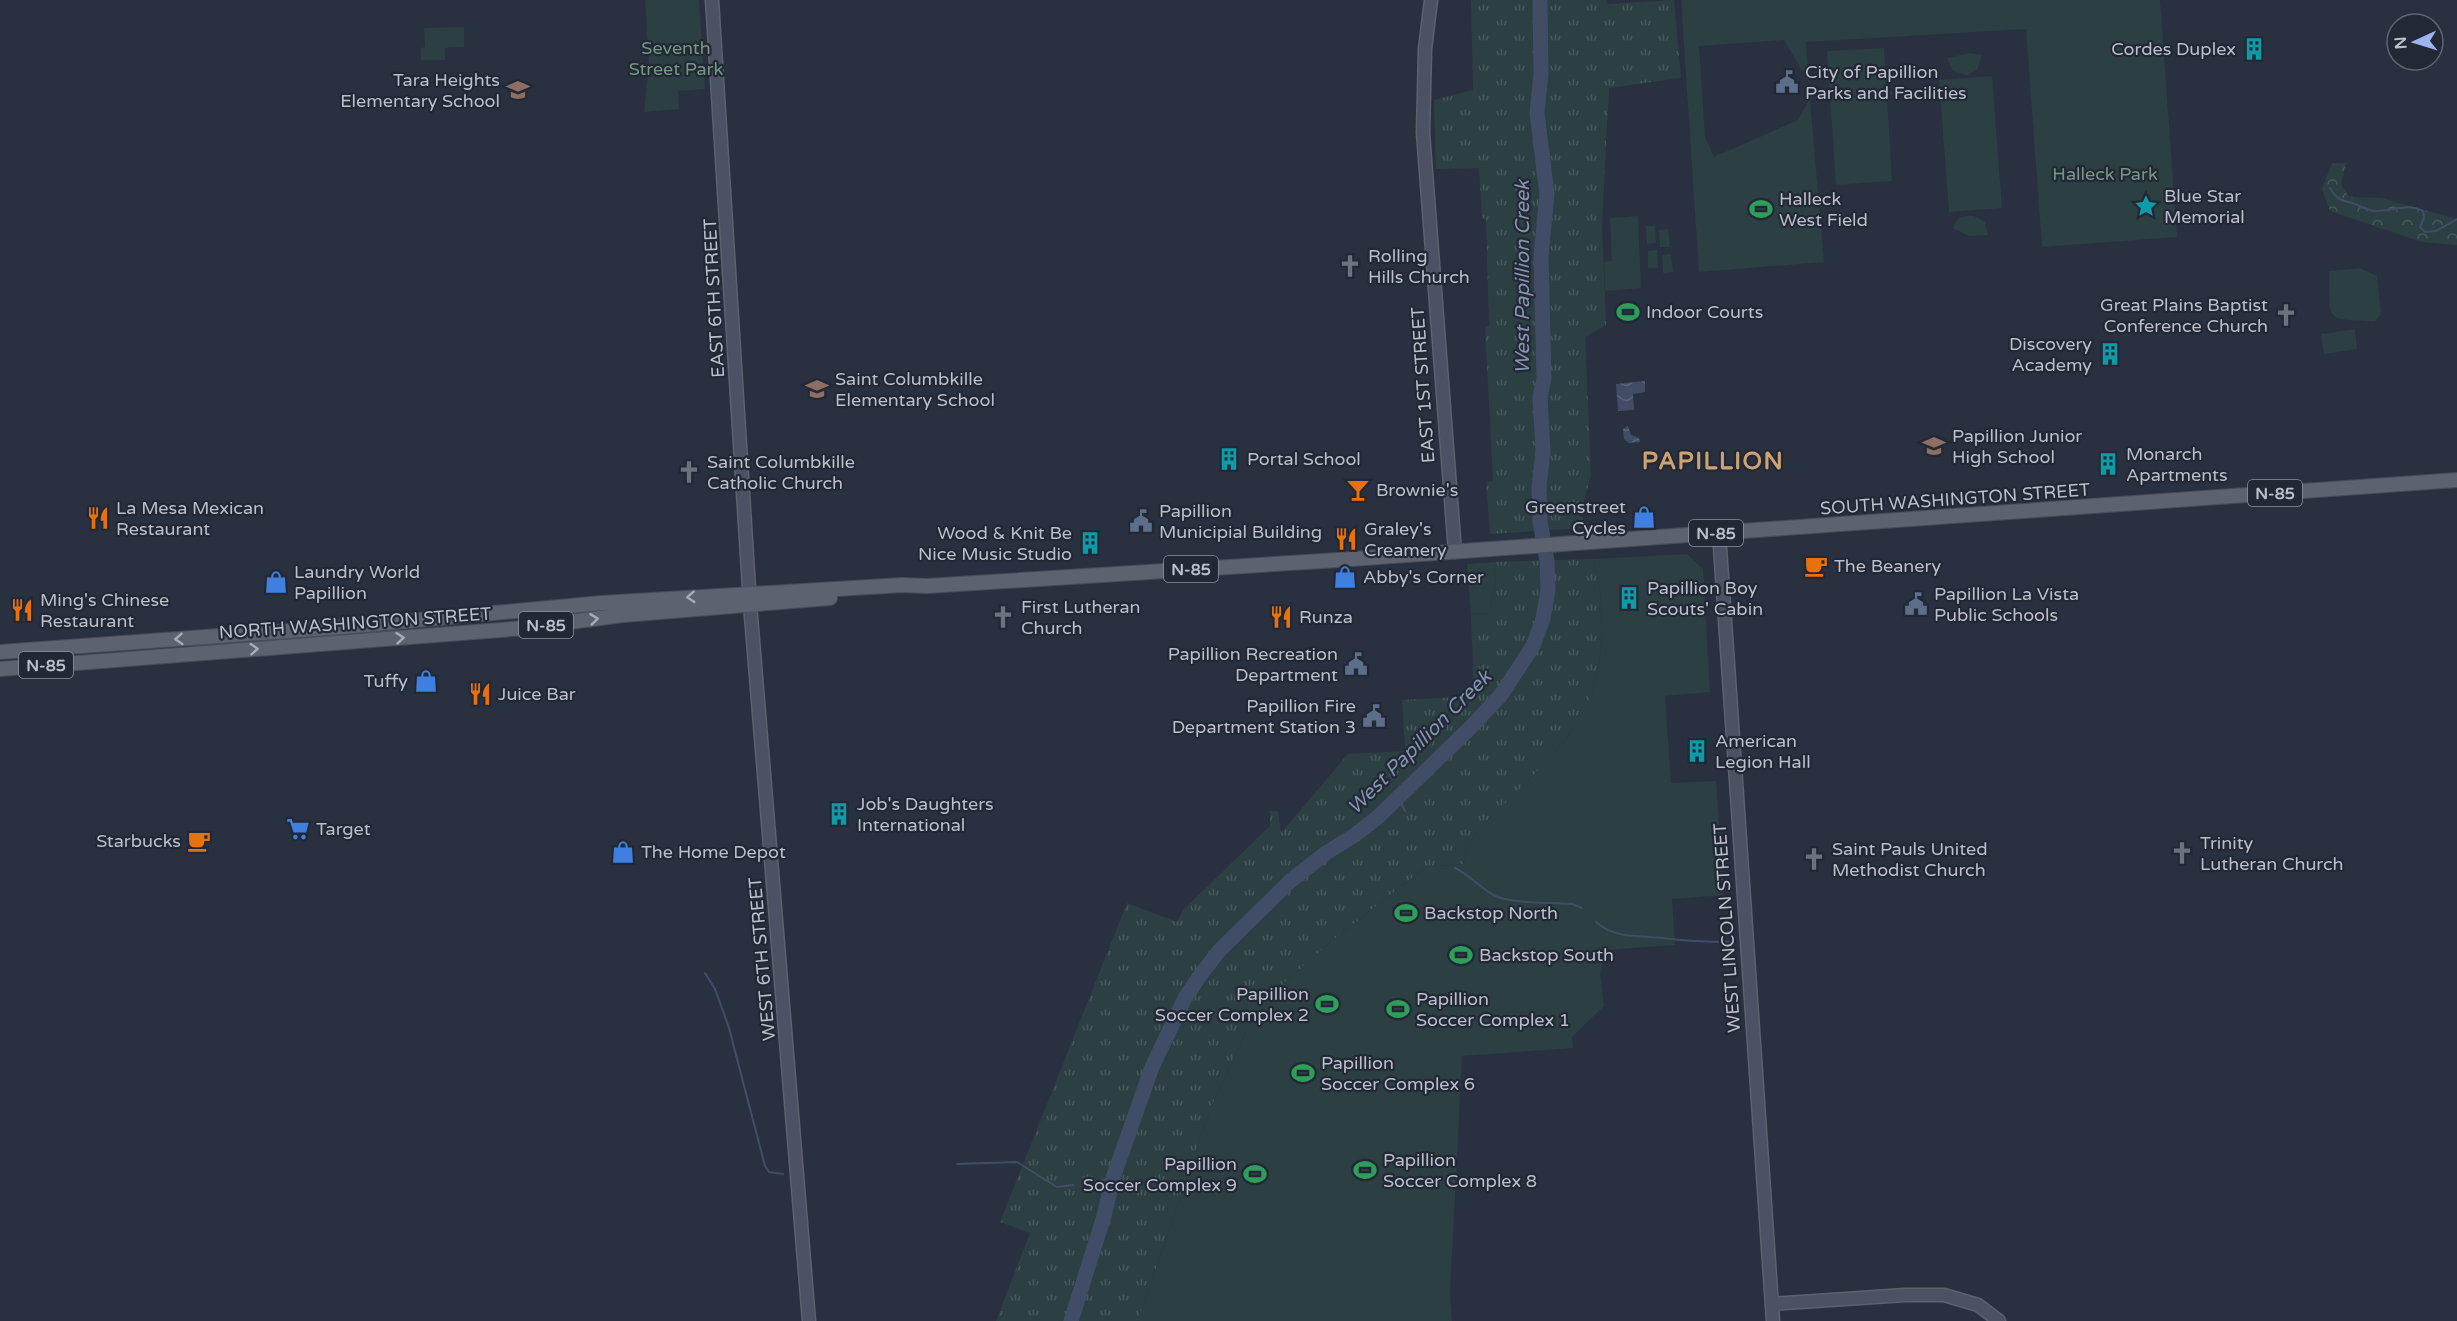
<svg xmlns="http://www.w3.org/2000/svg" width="2457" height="1321" viewBox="0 0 2457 1321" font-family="'Varela Round',sans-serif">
<defs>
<pattern id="grass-tufts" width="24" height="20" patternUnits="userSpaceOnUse" patternTransform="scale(1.5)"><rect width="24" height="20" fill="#2c3f42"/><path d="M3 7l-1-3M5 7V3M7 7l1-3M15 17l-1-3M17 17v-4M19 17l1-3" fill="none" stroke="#48595c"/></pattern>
<pattern id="forest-crowns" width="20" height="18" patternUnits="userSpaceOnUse" patternTransform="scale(1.5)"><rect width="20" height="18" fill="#2c3f42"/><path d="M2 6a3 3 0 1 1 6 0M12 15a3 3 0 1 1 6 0" fill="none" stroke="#48595c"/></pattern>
<pattern id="water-waves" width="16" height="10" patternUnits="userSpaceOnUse" patternTransform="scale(1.5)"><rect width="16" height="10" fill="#414d67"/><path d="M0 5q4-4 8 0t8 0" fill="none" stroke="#5a657b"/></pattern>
</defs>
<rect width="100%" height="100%" fill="#293140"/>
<path fill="url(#grass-tufts)" d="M1471,0h136l1,4 66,-4 7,78 -72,10 -7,137 4,100 -21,12 6,139 -11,39 3,3 1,10 -94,6 -4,-52 7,-1 -8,-154 4,-1 -3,-107 -4,-1 -3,-50 -43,1 -2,-69 39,-10z
M1593,559c7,23 9,48 9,73 -2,77 -34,108 -85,160 -15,15 -33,29 -45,46 -5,7 -7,18 -9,26l-37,3 -94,74 -47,41 -36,43 -40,87 -71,209h-142l34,-88 -30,-11 127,-319 50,19 6,-12 87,-84v-15h8l3,22 67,-79 57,-3 -3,-51 72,-4 -3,-82 18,-1 7,-29 -1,-22z"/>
<path fill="url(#forest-crowns)" d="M2332,163h14l-5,21 8,13 32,1 76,21v26l-35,-3 -92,-31 -8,-22z"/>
<path fill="#2c3f42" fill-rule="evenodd" d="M645,0h54l6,89 -27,2 1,18 -35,3 5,-48z
M1681,0h479l17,237 -135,10 -16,-218 -220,13 3,40 6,9 -5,10 14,161 -125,10zM1784,40l30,51 -16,29 -84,37 -9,-20 -6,-91z
M464,27v20l-19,1v12h-24v-12l4,-1 -1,-19z
M1884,48l2,41 8,4 -7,4 5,84 -56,4 -9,-134z
M1970,53l12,2 -5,15 -10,5 -14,-4 -6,-13z
M1992,76l10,132 -53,4 -10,-132z
M1638,216l3,72 -36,3 -1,-29 8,-1 -2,-43z
M1974,216l11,6 3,13 -19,1 -16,-8c3,-10 11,-13 21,-12z
M1646,226h9l1,17 -9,1z
M1668,229l2,18h-10l-1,-17z
M1657,250l1,18h-10v-17z
M1671,254l2,18 -10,1 -1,-18z
M2360,268l17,8 4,38 -6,7c-52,-1 -45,0 -46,-50z
M2355,329l2,20 -33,5 -3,-20z
M1687,554l16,15 7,123 -45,4 6,87 45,-2 8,114 -52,4 3,46 -70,5 -5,23 4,33 -32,31 1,11 -111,8 -12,238 2,27h-314l71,-209 40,-87 36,-43 47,-41 94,-74 37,-3c2,-8 4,-19 9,-26 12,-17 30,-31 45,-46 51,-52 83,-83 85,-160 0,-25 -2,-50 -9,-73z
M1495,562l1,22 -7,29 -18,1 -4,-50z"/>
<path fill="url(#water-waves)" d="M1645,381v11l-12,2 1,16 -16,1 -2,-27z
M1628,426l3,9 8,3 1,4 -11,1 -5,-4 -1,-10z"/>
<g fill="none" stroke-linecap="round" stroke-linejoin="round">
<path stroke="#414d67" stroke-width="2" d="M2330,188c7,12 11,12 22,15 9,3 14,7 23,8 17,1 31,-9 48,0l1,7 -4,9 5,5 11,-1 21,-12
M1398,797l7,14
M1455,868c16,7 27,23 43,29 20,7 52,5 74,7l10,4
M1596,922c19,17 42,13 66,16 23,3 46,4 70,4
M705,973l10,16 14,39 36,138 4,6 14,2
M957,1164l60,-2 40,25 16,-2
M1092,1182l21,-4"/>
<path stroke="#414d67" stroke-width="15" d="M1071,1321l33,-105 9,-38 39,-111 33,-69 14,-21 20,-26 70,-69 37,-29 29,-18 23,-18 91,-88 32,-34 32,-49 10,-27 5,-29 -1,-29 -7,-40 -1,-33 4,-37 -3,-54 4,-19 -3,-122 6,-62 -10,-81 4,-39 -1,-74"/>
<g stroke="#5b616d" stroke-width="15">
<path id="secondary" d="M712,0l38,604 59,717
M1431,0l-6,49 -2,84 32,419
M1719,533l54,788
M1772,1304l133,-9h39l34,10 21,16"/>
</g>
<g stroke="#474c59" stroke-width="16">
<path id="primary" d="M0,652l342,-25 260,-24 300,-18 25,1 396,-25 1134,-81
M0,669l525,-41 98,-13 207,-17"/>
</g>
<use href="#secondary" stroke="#4c5263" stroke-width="12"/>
<use href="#primary" stroke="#5c6270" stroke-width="14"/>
</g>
<defs><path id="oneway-chevron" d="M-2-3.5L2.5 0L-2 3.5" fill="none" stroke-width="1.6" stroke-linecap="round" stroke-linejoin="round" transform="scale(1.5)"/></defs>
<g stroke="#a7acb8">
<use href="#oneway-chevron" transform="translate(691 597) rotate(176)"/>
<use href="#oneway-chevron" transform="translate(594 619) rotate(-7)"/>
<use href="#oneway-chevron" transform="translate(400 638) rotate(-5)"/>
<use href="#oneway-chevron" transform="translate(179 639) rotate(176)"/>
<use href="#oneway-chevron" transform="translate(254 649) rotate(-4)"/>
</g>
<defs>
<g id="building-bare" transform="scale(1.8)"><path d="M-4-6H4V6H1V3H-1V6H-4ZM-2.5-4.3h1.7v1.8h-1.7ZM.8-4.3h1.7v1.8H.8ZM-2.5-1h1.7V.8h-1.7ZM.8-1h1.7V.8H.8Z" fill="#0f9aa8" stroke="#222835" stroke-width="2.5" paint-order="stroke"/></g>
<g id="civic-bare" transform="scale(1.8)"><path d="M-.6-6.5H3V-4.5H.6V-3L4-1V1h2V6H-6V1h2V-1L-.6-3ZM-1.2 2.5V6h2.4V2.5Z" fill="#5c6f8a" stroke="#222835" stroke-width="2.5" paint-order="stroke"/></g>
<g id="school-bare" transform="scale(1.8)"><path d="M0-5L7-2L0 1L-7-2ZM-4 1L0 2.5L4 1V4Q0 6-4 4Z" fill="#8d6e63" stroke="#222835" stroke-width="2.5" paint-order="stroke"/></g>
<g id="sight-bare" transform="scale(1.8)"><path d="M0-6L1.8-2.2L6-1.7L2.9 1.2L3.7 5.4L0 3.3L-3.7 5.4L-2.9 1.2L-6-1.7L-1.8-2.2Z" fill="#0f9aa8" stroke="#222835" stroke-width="2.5" paint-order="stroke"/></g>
<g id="stadium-bare" transform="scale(1.8)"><path d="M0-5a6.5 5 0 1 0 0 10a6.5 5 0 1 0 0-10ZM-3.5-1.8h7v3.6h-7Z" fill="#2e9e5b" stroke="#222835" stroke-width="2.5" paint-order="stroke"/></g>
<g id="church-bare" transform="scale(1.8)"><path d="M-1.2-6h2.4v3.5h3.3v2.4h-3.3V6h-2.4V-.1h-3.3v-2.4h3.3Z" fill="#6b7280" stroke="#222835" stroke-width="2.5" paint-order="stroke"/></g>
<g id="bar-bare" transform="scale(1.8)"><path d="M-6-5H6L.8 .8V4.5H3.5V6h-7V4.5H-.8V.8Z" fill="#e8710a" stroke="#222835" stroke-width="2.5" paint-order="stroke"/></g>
<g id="shop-bare" transform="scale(1.8)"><path d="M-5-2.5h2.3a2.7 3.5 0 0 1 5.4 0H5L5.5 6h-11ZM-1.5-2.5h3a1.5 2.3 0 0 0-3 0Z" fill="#3f7fe0" stroke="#222835" stroke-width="2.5" paint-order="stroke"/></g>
<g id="restaurant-bare" transform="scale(1.8)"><path d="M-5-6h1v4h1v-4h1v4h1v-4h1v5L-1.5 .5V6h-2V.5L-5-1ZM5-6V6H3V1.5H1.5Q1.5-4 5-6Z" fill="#e8710a" stroke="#222835" stroke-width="2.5" paint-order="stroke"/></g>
<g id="cafe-bare" transform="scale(1.8)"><path d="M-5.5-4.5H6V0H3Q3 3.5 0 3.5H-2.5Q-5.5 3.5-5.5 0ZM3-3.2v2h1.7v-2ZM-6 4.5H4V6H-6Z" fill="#e8710a" stroke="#222835" stroke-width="2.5" paint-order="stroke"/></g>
<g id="supermarket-bare" transform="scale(1.8)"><path d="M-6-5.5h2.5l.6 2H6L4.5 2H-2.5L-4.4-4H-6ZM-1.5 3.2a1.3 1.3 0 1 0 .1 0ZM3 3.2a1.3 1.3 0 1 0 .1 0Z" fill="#3f7fe0" stroke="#222835" stroke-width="2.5" paint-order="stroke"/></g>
</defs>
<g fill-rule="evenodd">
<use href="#building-bare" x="2254" y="49"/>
<use href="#civic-bare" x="1787" y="82"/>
<use href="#school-bare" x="518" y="90"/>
<use href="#sight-bare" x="2146" y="206"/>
<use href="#stadium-bare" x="1761" y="209"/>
<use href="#church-bare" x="1350" y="266"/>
<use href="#stadium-bare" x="1628" y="312"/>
<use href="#church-bare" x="2286" y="315"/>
<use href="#building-bare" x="2110" y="354"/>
<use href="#school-bare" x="817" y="389"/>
<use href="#school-bare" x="1934" y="446"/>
<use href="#building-bare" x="1229" y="459"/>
<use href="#building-bare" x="2108" y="464"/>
<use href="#church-bare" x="689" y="472"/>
<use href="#bar-bare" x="1358" y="490"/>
<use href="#shop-bare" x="1644" y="517"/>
<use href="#restaurant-bare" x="98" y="518"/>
<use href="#civic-bare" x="1141" y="521"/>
<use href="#restaurant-bare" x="1346" y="539"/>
<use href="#building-bare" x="1090" y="543"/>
<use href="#cafe-bare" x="1816" y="566"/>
<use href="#shop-bare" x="1345" y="577"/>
<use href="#shop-bare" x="276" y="582"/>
<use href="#building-bare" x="1629" y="598"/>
<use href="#civic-bare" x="1916" y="604"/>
<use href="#restaurant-bare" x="22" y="610"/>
<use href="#church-bare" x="1003" y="617"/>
<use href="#restaurant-bare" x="1281" y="617"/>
<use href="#civic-bare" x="1356" y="664"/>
<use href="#shop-bare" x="426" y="681"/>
<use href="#restaurant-bare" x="480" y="694"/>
<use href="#civic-bare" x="1374" y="716"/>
<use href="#building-bare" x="1697" y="751"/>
<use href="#building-bare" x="839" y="814"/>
<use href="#supermarket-bare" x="298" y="829"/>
<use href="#cafe-bare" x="199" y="841"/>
<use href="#shop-bare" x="623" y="852"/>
<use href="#church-bare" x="2182" y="853"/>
<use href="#church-bare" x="1814" y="859"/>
<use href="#stadium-bare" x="1406" y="913"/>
<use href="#stadium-bare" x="1461" y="955"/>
<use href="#stadium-bare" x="1327" y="1004"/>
<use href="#stadium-bare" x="1398" y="1009"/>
<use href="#stadium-bare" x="1303" y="1073"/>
<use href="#stadium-bare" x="1365" y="1170"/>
<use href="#stadium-bare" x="1255" y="1174"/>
</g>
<g text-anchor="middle" stroke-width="4.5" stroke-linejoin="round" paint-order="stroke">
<g fill="#222835" stroke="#8c929d" stroke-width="1.5">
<rect x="2248" y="480" width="54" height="26" rx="4.5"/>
<rect x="1689" y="520" width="54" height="26" rx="4.5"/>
<rect x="1164" y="556" width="54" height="26" rx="4.5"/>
<rect x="519" y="612" width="54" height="26" rx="4.5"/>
<rect x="19" y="652" width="54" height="26" rx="4.5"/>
</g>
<g font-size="16" font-weight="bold" fill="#babfca">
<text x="2275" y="499">N-85</text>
<text x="1716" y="539">N-85</text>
<text x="1191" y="575">N-85</text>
<text x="546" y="631">N-85</text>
<text x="46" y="671">N-85</text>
</g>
<g font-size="18" fill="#749980" stroke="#222835">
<text x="676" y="54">Seventh<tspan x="676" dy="21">Street Park</tspan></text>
<text x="2105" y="180">Halleck Park</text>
</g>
<g font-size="18" fill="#babfca" stroke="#222835" text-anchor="start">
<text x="2236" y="55" text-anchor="end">Cordes Duplex</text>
<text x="1805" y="78">City of Papillion<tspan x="1805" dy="21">Parks and Facilities</tspan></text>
<text x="500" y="86" text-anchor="end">Tara Heights<tspan x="500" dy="21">Elementary School</tspan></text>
<text x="2164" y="202">Blue Star<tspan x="2164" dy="21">Memorial</tspan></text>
<text x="1779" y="205">Halleck<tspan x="1779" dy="21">West Field</tspan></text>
<text x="1368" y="262">Rolling<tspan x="1368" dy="21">Hills Church</tspan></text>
<text x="2268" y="311" text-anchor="end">Great Plains Baptist<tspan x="2268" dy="21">Conference Church</tspan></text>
<text x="1646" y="318">Indoor Courts</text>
<text x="2092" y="350" text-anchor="end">Discovery<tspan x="2092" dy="21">Academy</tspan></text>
<text x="835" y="385">Saint Columbkille<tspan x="835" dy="21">Elementary School</tspan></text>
<text x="1952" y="442">Papillion Junior<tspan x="1952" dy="21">High School</tspan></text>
<text x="2126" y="460">Monarch<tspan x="2126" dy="21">Apartments</tspan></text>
<text x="1247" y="465">Portal School</text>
<text x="707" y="468">Saint Columbkille<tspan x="707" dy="21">Catholic Church</tspan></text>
<text x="1376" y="496">Brownie's</text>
<text x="1626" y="513" text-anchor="end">Greenstreet<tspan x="1626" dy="21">Cycles</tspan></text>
<text x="116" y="514">La Mesa Mexican<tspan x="116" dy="21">Restaurant</tspan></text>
<text x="1159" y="517">Papillion<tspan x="1159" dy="21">Municipial Building</tspan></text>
<text x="1364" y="535">Graley's<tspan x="1364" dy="21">Creamery</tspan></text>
<text x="1072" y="539" text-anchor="end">Wood &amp; Knit Be<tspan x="1072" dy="21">Nice Music Studio</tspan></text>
<text x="1834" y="572">The Beanery</text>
<text x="294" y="578">Laundry World<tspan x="294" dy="21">Papillion</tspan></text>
<text x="1363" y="583">Abby's Corner</text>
<text x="1647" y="594">Papillion Boy<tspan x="1647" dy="21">Scouts' Cabin</tspan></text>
<text x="1934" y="600">Papillion La Vista<tspan x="1934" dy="21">Public Schools</tspan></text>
<text x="40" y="606">Ming's Chinese<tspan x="40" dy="21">Restaurant</tspan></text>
<text x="1021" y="613">First Lutheran<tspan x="1021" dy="21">Church</tspan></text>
<text x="1299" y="623">Runza</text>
<text x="1338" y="660" text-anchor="end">Papillion Recreation<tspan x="1338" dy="21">Department</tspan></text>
<text x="408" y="687" text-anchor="end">Tuffy</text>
<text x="498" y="700">Juice Bar</text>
<text x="1356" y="712" text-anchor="end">Papillion Fire<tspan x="1356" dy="21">Department Station 3</tspan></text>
<text x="1715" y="747">American<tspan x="1715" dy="21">Legion Hall</tspan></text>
<text x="857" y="810">Job's Daughters<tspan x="857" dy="21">International</tspan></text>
<text x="316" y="835">Target</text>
<text x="181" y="847" text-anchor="end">Starbucks</text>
<text x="2200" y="849">Trinity<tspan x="2200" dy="21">Lutheran Church</tspan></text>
<text x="1832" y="855">Saint Pauls United<tspan x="1832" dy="21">Methodist Church</tspan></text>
<text x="641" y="858">The Home Depot</text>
<text x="1424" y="919">Backstop North</text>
<text x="1479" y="961">Backstop South</text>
<text x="1309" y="1000" text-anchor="end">Papillion<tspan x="1309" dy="21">Soccer Complex 2</tspan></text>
<text x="1416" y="1005">Papillion<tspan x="1416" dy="21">Soccer Complex 1</tspan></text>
<text x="1321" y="1069">Papillion<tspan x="1321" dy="21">Soccer Complex 6</tspan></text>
<text x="1383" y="1166">Papillion<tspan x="1383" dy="21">Soccer Complex 8</tspan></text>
<text x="1237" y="1170" text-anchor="end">Papillion<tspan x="1237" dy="21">Soccer Complex 9</tspan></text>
</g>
<g font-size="18" fill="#babfca" stroke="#222835">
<text transform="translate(714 298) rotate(-93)" y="6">EAST 6TH STREET</text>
<text transform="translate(1423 385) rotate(-94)" y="6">EAST 1ST STREET</text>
<text transform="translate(1955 499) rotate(-4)" y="6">SOUTH WASHINGTON STREET</text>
<text transform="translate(355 623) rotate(-4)" y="6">NORTH WASHINGTON STREET</text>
<text transform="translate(1727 928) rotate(-94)" y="6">WEST LINCOLN STREET</text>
<text transform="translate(762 959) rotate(-95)" y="6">WEST 6TH STREET</text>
</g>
<g font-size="20" font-style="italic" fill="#8593ae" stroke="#222835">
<text transform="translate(1522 277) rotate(-90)" y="7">West Papillion Creek</text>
<text transform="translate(1419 742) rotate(-45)" y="7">West Papillion Creek</text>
</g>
<g font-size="24" font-weight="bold" letter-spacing="1.5" fill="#cca273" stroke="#222835">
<text x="1713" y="469">PAPILLION</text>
</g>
</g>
<g transform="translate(2415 42) rotate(266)"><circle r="28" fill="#222835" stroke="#5f6471" stroke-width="1.5"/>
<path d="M0-4.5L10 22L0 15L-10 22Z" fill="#9bb3ef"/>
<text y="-9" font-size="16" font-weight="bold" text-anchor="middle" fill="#babfca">N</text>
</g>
</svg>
